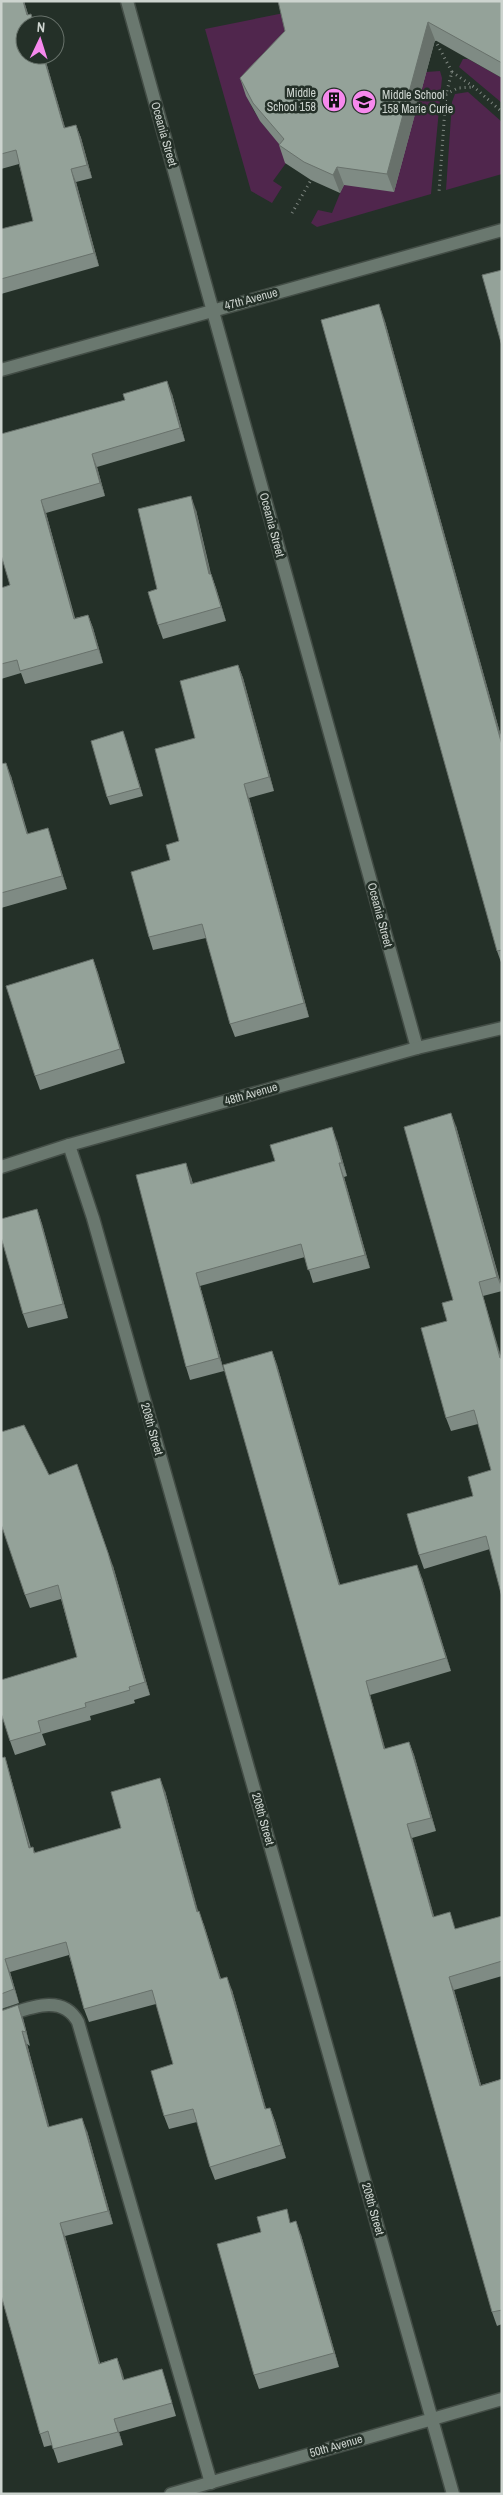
<svg xmlns="http://www.w3.org/2000/svg" width="503" height="2495" viewBox="0 0 503 2495" font-family="'Archivo Narrow',sans-serif">
<rect width="100%" height="100%" fill="#243028"/>
<path fill="#50264d" d="M284,13l17,10 -54,73c9,24 25,42 47,56l-21,29 9,6 -10,16 -21,-12 -46,-162z
M463,59h5l34,19v25l-43,-36z
M440,71l2,7 -11,116 -114,33 -6,-4 7,-13 14,3 13,-32 20,7 29,3 32,-119z
M468,92l34,30v52l-56,16 6,-88 3,-8z"/>
<g fill="none" stroke-linecap="round" stroke-linejoin="round">
<g stroke="#434d46" stroke-width="15">
<path id="lane" d="M1,2017c26,-8 61,-25 77,5l133,461"/>
</g>
<g stroke="#434d46" stroke-width="15">
<path id="street" d="M127,1l290,1047
M1,370l501,-140
M69,1145l24,73 360,1276
M171,2494l331,-95"/>
</g>
<g stroke="#434d46" stroke-width="15">
<path id="secondary" d="M1,1167l68,-22 348,-97 85,-20"/>
</g>
<path stroke="#808983" stroke-width="3" stroke-dasharray="1 4" stroke-linecap="butt" d="M435,40l17,32 -6,22 -7,98
M452,72l22,15 28,25
M446,94l12,-6 16,-1
M292,213l19,-33"/>
<use href="#lane" stroke="#6a786f" stroke-width="12"/>
<use href="#street" stroke="#6a786f" stroke-width="12"/>
<use href="#secondary" stroke="#6a786f" stroke-width="12"/>
</g>
<path fill="#7f8b84" d="M1,1h23l4,13 16,41 21,73 11,-3 5,13 11,40 -16,4 23,84 -98,28v-65l32,-8 -14,-57 -18,5z
M502,1v77l-67,-38 -41,152 -50,-7 -4,8 -29,-13 -26,-17 -6,-18v-1l-19,-23 -14,-25 -6,-18 45,-47z
M384,318l118,422v225l-5,-14z
M172,394l13,47 -88,26 8,29 -59,17 29,105 13,-3 5,13 10,35 -78,21 -4,-11 -20,6v-91l9,-3 -9,-151z
M196,510l15,64 5,14 10,33 -63,18 -5,-14 -1,-36z
M238,665l5,13 31,113 -25,7 60,219 -74,20 -5,-13 -24,-86 -53,12 -4,-13 21,-77 9,-19 16,-103z
M123,731l20,65 -33,9 -3,-8z
M1,764l10,12 17,58 24,7 15,48 -66,19z
M93,959l5,14 27,90 -85,27 -5,-14z
M456,1126l46,162v3l-19,5 18,62 -11,191 -66,20 -5,-14 54,-59 18,-26 -13,-46 -27,7 -5,-13 1,-97 6,-21z
M337,1141l10,35 -3,1 26,91 -57,15 -8,-26 -105,29 24,85 -34,9 -4,-13 5,-190 2,7 82,-23z
M37,1209l5,15 26,94 -40,10 -5,-14z
M272,1351l5,14 63,220 82,-7 29,93 -81,24 15,54 24,-7 5,13 22,76 -24,7 22,79 22,12 46,-13v60l-48,14 27,95 21,-6v245l-5,2 -5,-14z
M49,1475l64,91 37,129 -16,5 1,3 -45,13 1,4 -49,14 4,11 -31,10 -5,-14 67,-84 -16,-58 -31,9 -5,-13z
M5,1757l26,91 2,-1 2,6 86,-25 44,-37 33,121 6,13 17,54 11,11 34,119 4,-1 5,13 11,37 -71,22 -5,-13 -13,-45 -28,7 -5,-13 9,-52 -17,-60 -67,18 -5,-13 -15,-54 -59,17 9,31 -18,6v-251z
M23,2018l7,28 -3,-2 22,83 38,4 26,93 -48,12 35,127 17,-5 7,22 38,-11 14,47 -57,16 4,13 -65,18 -6,-18 -8,2 -4,-13 -39,-139z
M292,2223l9,12 38,132 -80,22 -5,-14 7,-143z"/>
<path fill="#68716b" d="M23,1h1l7,24 -4,-10z
M428,22l7,18 -41,152 -7,-18z
M43,55h1l25,86 -5,-13z
M76,125l5,13 11,40 -5,-13z
M337,167l7,18 -4,8 -7,-18z
M71,169l5,13 23,84 -5,-13z
M379,304l5,14 118,422v5z
M167,381l5,13 13,47 -5,-13z
M92,454l5,13 8,29 -5,-13z
M191,496l5,14 18,79 -5,-15z
M41,500l5,13 32,119 -4,-13z
M211,574l5,14 10,33 -5,-14z
M88,615l5,13 10,35 -5,-14z
M238,665l5,13 31,113 -5,-14z
M123,731l3,8 17,57 -3,-8z
M6,763l5,13 20,71 -4,-13z
M244,784l5,14 60,219 -5,-14z
M48,828l4,13 15,48 -5,-13z
M93,959l5,14 27,90 -5,-14z
M451,1113l5,13 46,163 -5,-12z
M332,1127l5,14 10,35 -5,-13z
M186,1163l5,14 5,20 -5,-13z
M339,1163l5,14 26,91 -5,-13z
M37,1209l5,15 26,94 -5,-14z
M196,1273l4,13 24,85 -5,-13z
M479,1282l4,14 19,64v2z
M272,1351l5,14 67,234 -5,-14z
M77,1464l36,102 37,129 -5,-13z
M417,1565l5,13 29,93 -5,-13z
M366,1681l4,14 19,67 -5,-13z
M409,1742l5,13 22,76 -5,-13z
M5,1757l4,14 25,91 -5,-14z
M160,1778l5,13 37,134 -5,-13z
M407,1824l5,14 26,92 -5,-13z
M199,1911l5,14 21,67 -5,-13z
M5,1959l5,13 9,31 -5,-14z
M227,1977l5,13 38,132 -5,-13z
M449,1977l5,13 31,109 -5,-13z
M18,2005l5,13 7,28 -4,-14z
M22,2031l5,13 26,96 -5,-13z
M270,2108l5,13 11,37 -5,-13z
M82,2118l5,13 26,93 -5,-13z
M296,2221l5,14 38,132 -5,-14z
M60,2223l5,13 38,141 -4,-13z
M117,2358l5,13 6,22 -5,-13z
M114,2419l5,13 4,13 -5,-13z"/>
<path fill="#94a299" stroke="#68716b" d="M1,1h22l4,14 4,-1 3,11h-9v30h18l21,73 12,-3 11,40 -16,4 23,84 -93,26v-50l32,-8 -17,-71 -15,4z
M278,1h224v62l-74,-41 -41,152 -50,-7 -4,8 -29,-13 -25,-17 5,-6 -31,-36 -13,-25 45,-47z
M502,270v76l-20,-71z
M379,304l123,441v205l-5,1 -176,-631z
M167,381l13,47 -88,26 8,29 -59,17 33,119 14,-4 10,34 -78,22 -3,-11 -16,4v-76l9,-3 -9,-30v-121l124,-34 -2,-6z
M191,496l18,78h2l10,33 -63,18 -10,-33 9,-3 -19,-80z
M238,665l31,112 -25,7 60,219 -74,21 -28,-100 -53,13 -18,-65 39,-12 -4,-15 13,-4 -24,-92 40,-11 -15,-57z
M123,731l17,57 -33,9 -16,-56z
M6,763l21,71 21,-6 14,48 -61,17v-129z
M93,959l27,90 -85,27 -29,-90z
M451,1113l46,164 -18,5 21,76h2v239l-16,-61 -67,19 -12,-41 66,-18 -5,-19 23,-7 -17,-60 -28,8 -25,-90 26,-7 -5,-18 11,-3 -49,-173z
M332,1127l10,36h-3l26,92 -57,15 -7,-26 -105,29 23,85 -33,9 -50,-192 50,-12 5,21 84,-23 -5,-16z
M37,1209l26,95 -40,10 -22,-77v-18z
M272,1351l67,234 78,-20 29,93 -80,23 18,68 25,-7 22,76 -24,6 26,93 17,-5 5,17 47,-13v45l-53,16 31,109 22,-7v231l-10,2 -269,-947z
M24,1425l25,50 28,-11 31,89 37,129 -16,5 1,3 -45,13 1,4 -48,14 3,11 -31,9 -9,-28v-33l76,-23 -19,-72 -33,10 -24,-71v-92z
M5,1757l24,91 4,-1 1,6 87,-25 -10,-36 49,-14 37,134 2,-1 21,68 7,-2 38,132 5,-1 11,37 -71,22 -17,-58 -29,7 -13,-45 22,-7 -21,-74 -68,19 -18,-67 -61,17 9,30 -13,5v-236z
M18,2005l8,27 -4,-1 26,96 34,-9 26,93 -48,12 39,141 18,-6 6,22 39,-11 10,34 -58,16 4,13 -65,17 -5,-18 -8,3 -39,-139v-284z
M287,2209l3,14 6,-2 38,132 -80,22 -37,-131 44,-12 -4,-15z"/>
<defs>
<g id="building-disc" transform="scale(1.25)"><circle r="9.5" fill="#f689ed" stroke="#243028"/><path d="M-4-6H4V6H1V3H-1V6H-4ZM-2.5-4.3h1.7v1.8h-1.7ZM.8-4.3h1.7v1.8H.8ZM-2.5-1h1.7V.8h-1.7ZM.8-1h1.7V.8H.8Z" fill="#111"/></g>
<g id="school-disc" transform="scale(1.25)"><circle r="9.5" fill="#f689ed" stroke="#243028"/><path d="M0-5L7-2L0 1L-7-2ZM-4 1L0 2.5L4 1V4Q0 6-4 4Z" fill="#111"/></g>
</defs>
<g fill-rule="evenodd">
<use href="#building-disc" x="334" y="100"/>
<use href="#school-disc" x="364" y="102"/>
</g>
<g text-anchor="middle" stroke-width="5" stroke-linejoin="round" paint-order="stroke">
<g font-size="12" fill="#cdd4cf" stroke="#243028" text-anchor="end">
<text x="316" y="97">Middle<tspan x="316" dy="14">School 158</tspan></text>
<text x="382" y="99" text-anchor="start">Middle School<tspan x="382" dy="14">158 Marie Curie</tspan></text>
</g>
<g font-size="12" fill="#cdd4cf" stroke="#243028">
<text transform="translate(164 134) rotate(74)" y="4">Oceania Street</text>
<text transform="translate(251 299) rotate(-15)" y="4">47th Avenue</text>
<text transform="translate(272 525) rotate(75)" y="4">Oceania Street</text>
<text transform="translate(380 915) rotate(75)" y="4">Oceania Street</text>
<text transform="translate(251 1094) rotate(-16)" y="4">48th Avenue</text>
<text transform="translate(152 1429) rotate(74)" y="4">208th Street</text>
<text transform="translate(263 1819) rotate(74)" y="4">208th Street</text>
<text transform="translate(373 2209) rotate(74)" y="4">208th Street</text>
<text transform="translate(336 2446) rotate(-16)" y="4">50th Avenue</text>
</g>
</g>
<rect width="503" height="2495" fill="none" stroke="#cdd4cf" stroke-width="5"/>
<g transform="translate(40 40) rotate(4)"><circle r="24" fill="#243028" stroke="#68726b"/>
<path d="M0-4L9 19L0 12L-9 19Z" fill="#f689ed"/>
<text y="-8" font-size="14" font-weight="bold" text-anchor="middle" fill="#cdd4cf">N</text>
</g>
</svg>
